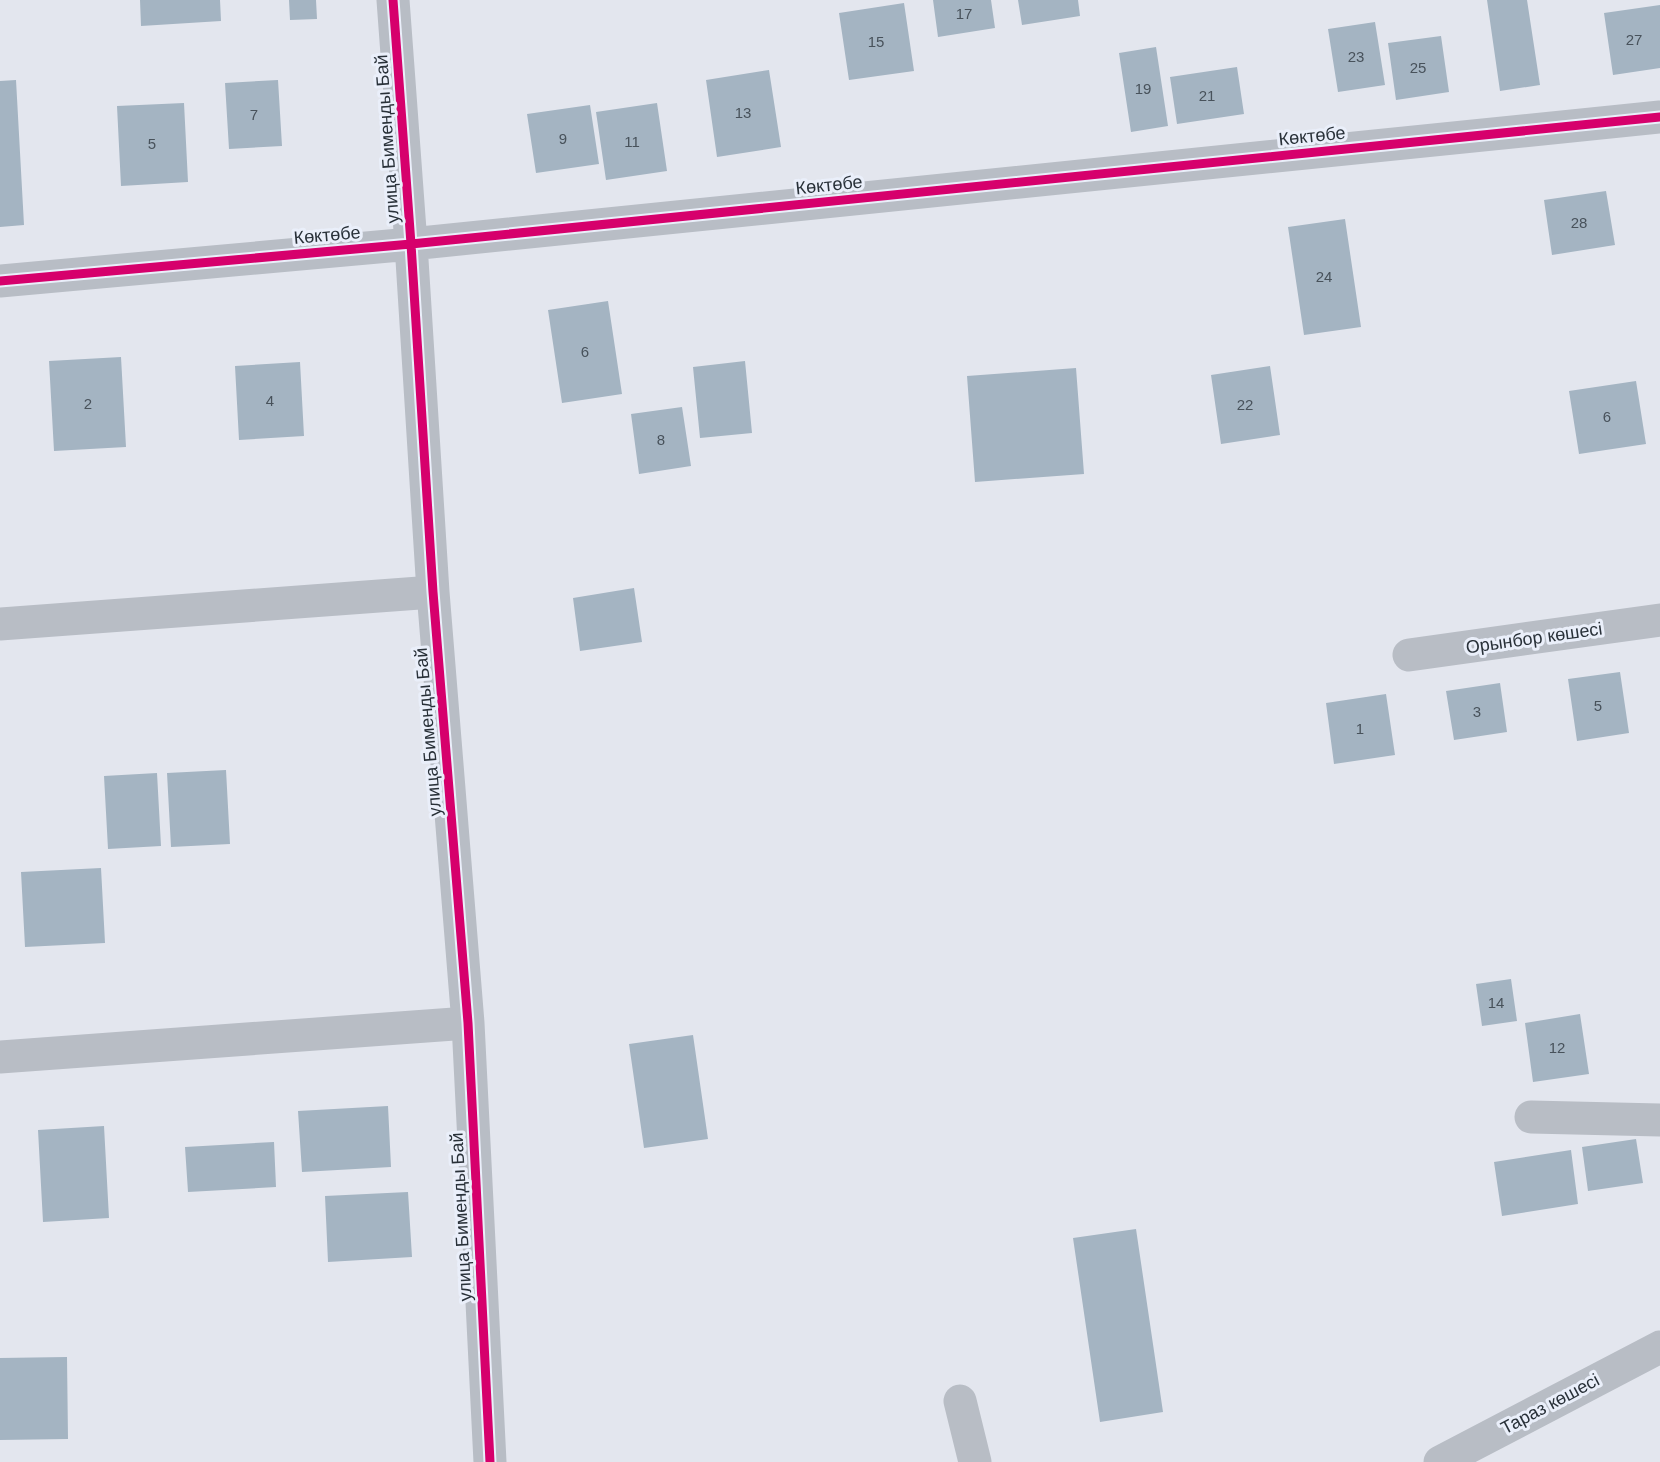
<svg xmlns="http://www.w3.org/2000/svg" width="1660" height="1462" viewBox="0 0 1660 1462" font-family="Arial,sans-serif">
<rect width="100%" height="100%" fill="#e3e6ee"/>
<path fill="#a4b4c2" d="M140,0h80l1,21 -80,5z
M289,0h27l1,19 -27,1z
M933,0h58l4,28 -57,9z
M1018,0h60l2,16 -58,9z
M1487,0h40l13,85 -40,6z
M904,3l10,68 -65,9 -10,-67z
M1660,5v63l-47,7 -9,-62z
M1375,22l10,63 -47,7 -10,-63z
M1441,36l8,56 -53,8 -8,-57z
M1156,47l12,79 -37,6 -12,-79z
M1237,67l7,47 -67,10 -7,-47z
M769,70l12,77 -64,10 -11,-77z
M16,80l8,145 -24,2v-146z
M278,80l4,66 -53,3 -4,-66z
M184,103l4,79 -67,4 -4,-80z
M657,103l10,68 -61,9 -10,-68z
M590,105l9,59 -63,9 -9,-59z
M1606,191l9,54 -63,10 -8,-55z
M1345,219l16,108 -57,8 -16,-108z
M608,301l14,93 -60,9 -14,-93z
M121,357l5,90 -72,4 -5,-90z
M745,361l7,72 -52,5 -7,-71z
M300,362l4,74 -65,4 -4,-74z
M1270,366l10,69 -59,9 -10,-69z
M1076,368l8,106 -109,8 -8,-106z
M1636,381l10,63 -67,10 -10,-63z
M682,407l9,59 -52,8 -8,-60z
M634,588l8,54 -62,9 -7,-53z
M1620,672l9,61 -52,8 -9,-62z
M1500,683l7,49 -53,8 -8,-49z
M1386,694l9,61 -61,9 -8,-61z
M226,770l4,74 -59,3 -4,-74z
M157,773l4,73 -53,3 -4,-73z
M101,868l4,75 -80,4 -4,-75z
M1511,979l6,42 -35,5 -6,-42z
M1580,1014l9,60 -56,8 -8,-59z
M693,1035l15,104 -64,9 -15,-104z
M388,1106l3,61 -89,5 -4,-61z
M104,1126l5,92 -66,4 -5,-92z
M1636,1139l7,44 -55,8 -6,-44z
M274,1142l2,45 -88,5 -3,-45z
M1571,1150l7,54 -76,12 -8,-54z
M408,1192l4,65 -84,5 -3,-66z
M1136,1229l27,183 -63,10 -27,-184z
M67,1357l1,82 -68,1v-82z"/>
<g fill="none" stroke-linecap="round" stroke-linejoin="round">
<path stroke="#b8bdc5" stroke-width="33" d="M393,0l18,244 22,348 35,431 22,439
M0,281l411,-37 1249,-127
M0,624l433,-32
M1409,655l251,-35
M0,1057l468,-34
M1531,1117l129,3
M960,1401l15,61
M1440,1462l220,-115"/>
<g stroke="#eaeffa" stroke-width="13">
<path id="cycleway" d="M393,0l18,244 22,348 35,431 22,439
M0,281l411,-37 1249,-127"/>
</g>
<use href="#cycleway" stroke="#d6006c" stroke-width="9"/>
</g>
<g text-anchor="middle" stroke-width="6" stroke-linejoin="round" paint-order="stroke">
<g font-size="15" fill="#48525b">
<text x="964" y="19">17</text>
<text x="1634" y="45">27</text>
<text x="876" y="47">15</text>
<text x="1356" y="62">23</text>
<text x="1418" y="73">25</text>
<text x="1143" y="94">19</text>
<text x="1207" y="101">21</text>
<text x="743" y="118">13</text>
<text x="254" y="120">7</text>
<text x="563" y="144">9</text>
<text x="632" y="147">11</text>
<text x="152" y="149">5</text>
<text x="1579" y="228">28</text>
<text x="1324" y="282">24</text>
<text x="585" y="357">6</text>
<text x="270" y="406">4</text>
<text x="88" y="409">2</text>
<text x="1245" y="410">22</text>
<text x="1607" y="422">6</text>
<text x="661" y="445">8</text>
<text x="1598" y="711">5</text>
<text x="1477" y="717">3</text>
<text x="1360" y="734">1</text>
<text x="1496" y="1008">14</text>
<text x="1557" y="1053">12</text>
</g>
<g font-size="18" fill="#293139" stroke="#eaeffa">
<text transform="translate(1312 136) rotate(-6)" y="6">Көктөбе</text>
<text transform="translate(387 139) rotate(-94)" y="6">улица Бименды Бай</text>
<text transform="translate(829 185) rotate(-6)" y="6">Көктөбе</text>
<text transform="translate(327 235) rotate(-5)" y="6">Көктөбе</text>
<text transform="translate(1534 638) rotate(-8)" y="6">Орынбор көшесі</text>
<text transform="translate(428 732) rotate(-95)" y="6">улица Бименды Бай</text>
<text transform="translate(461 1217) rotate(-93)" y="6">улица Бименды Бай</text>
<text transform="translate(1550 1404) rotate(-28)" y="6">Тараз көшесі</text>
</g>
</g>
</svg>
